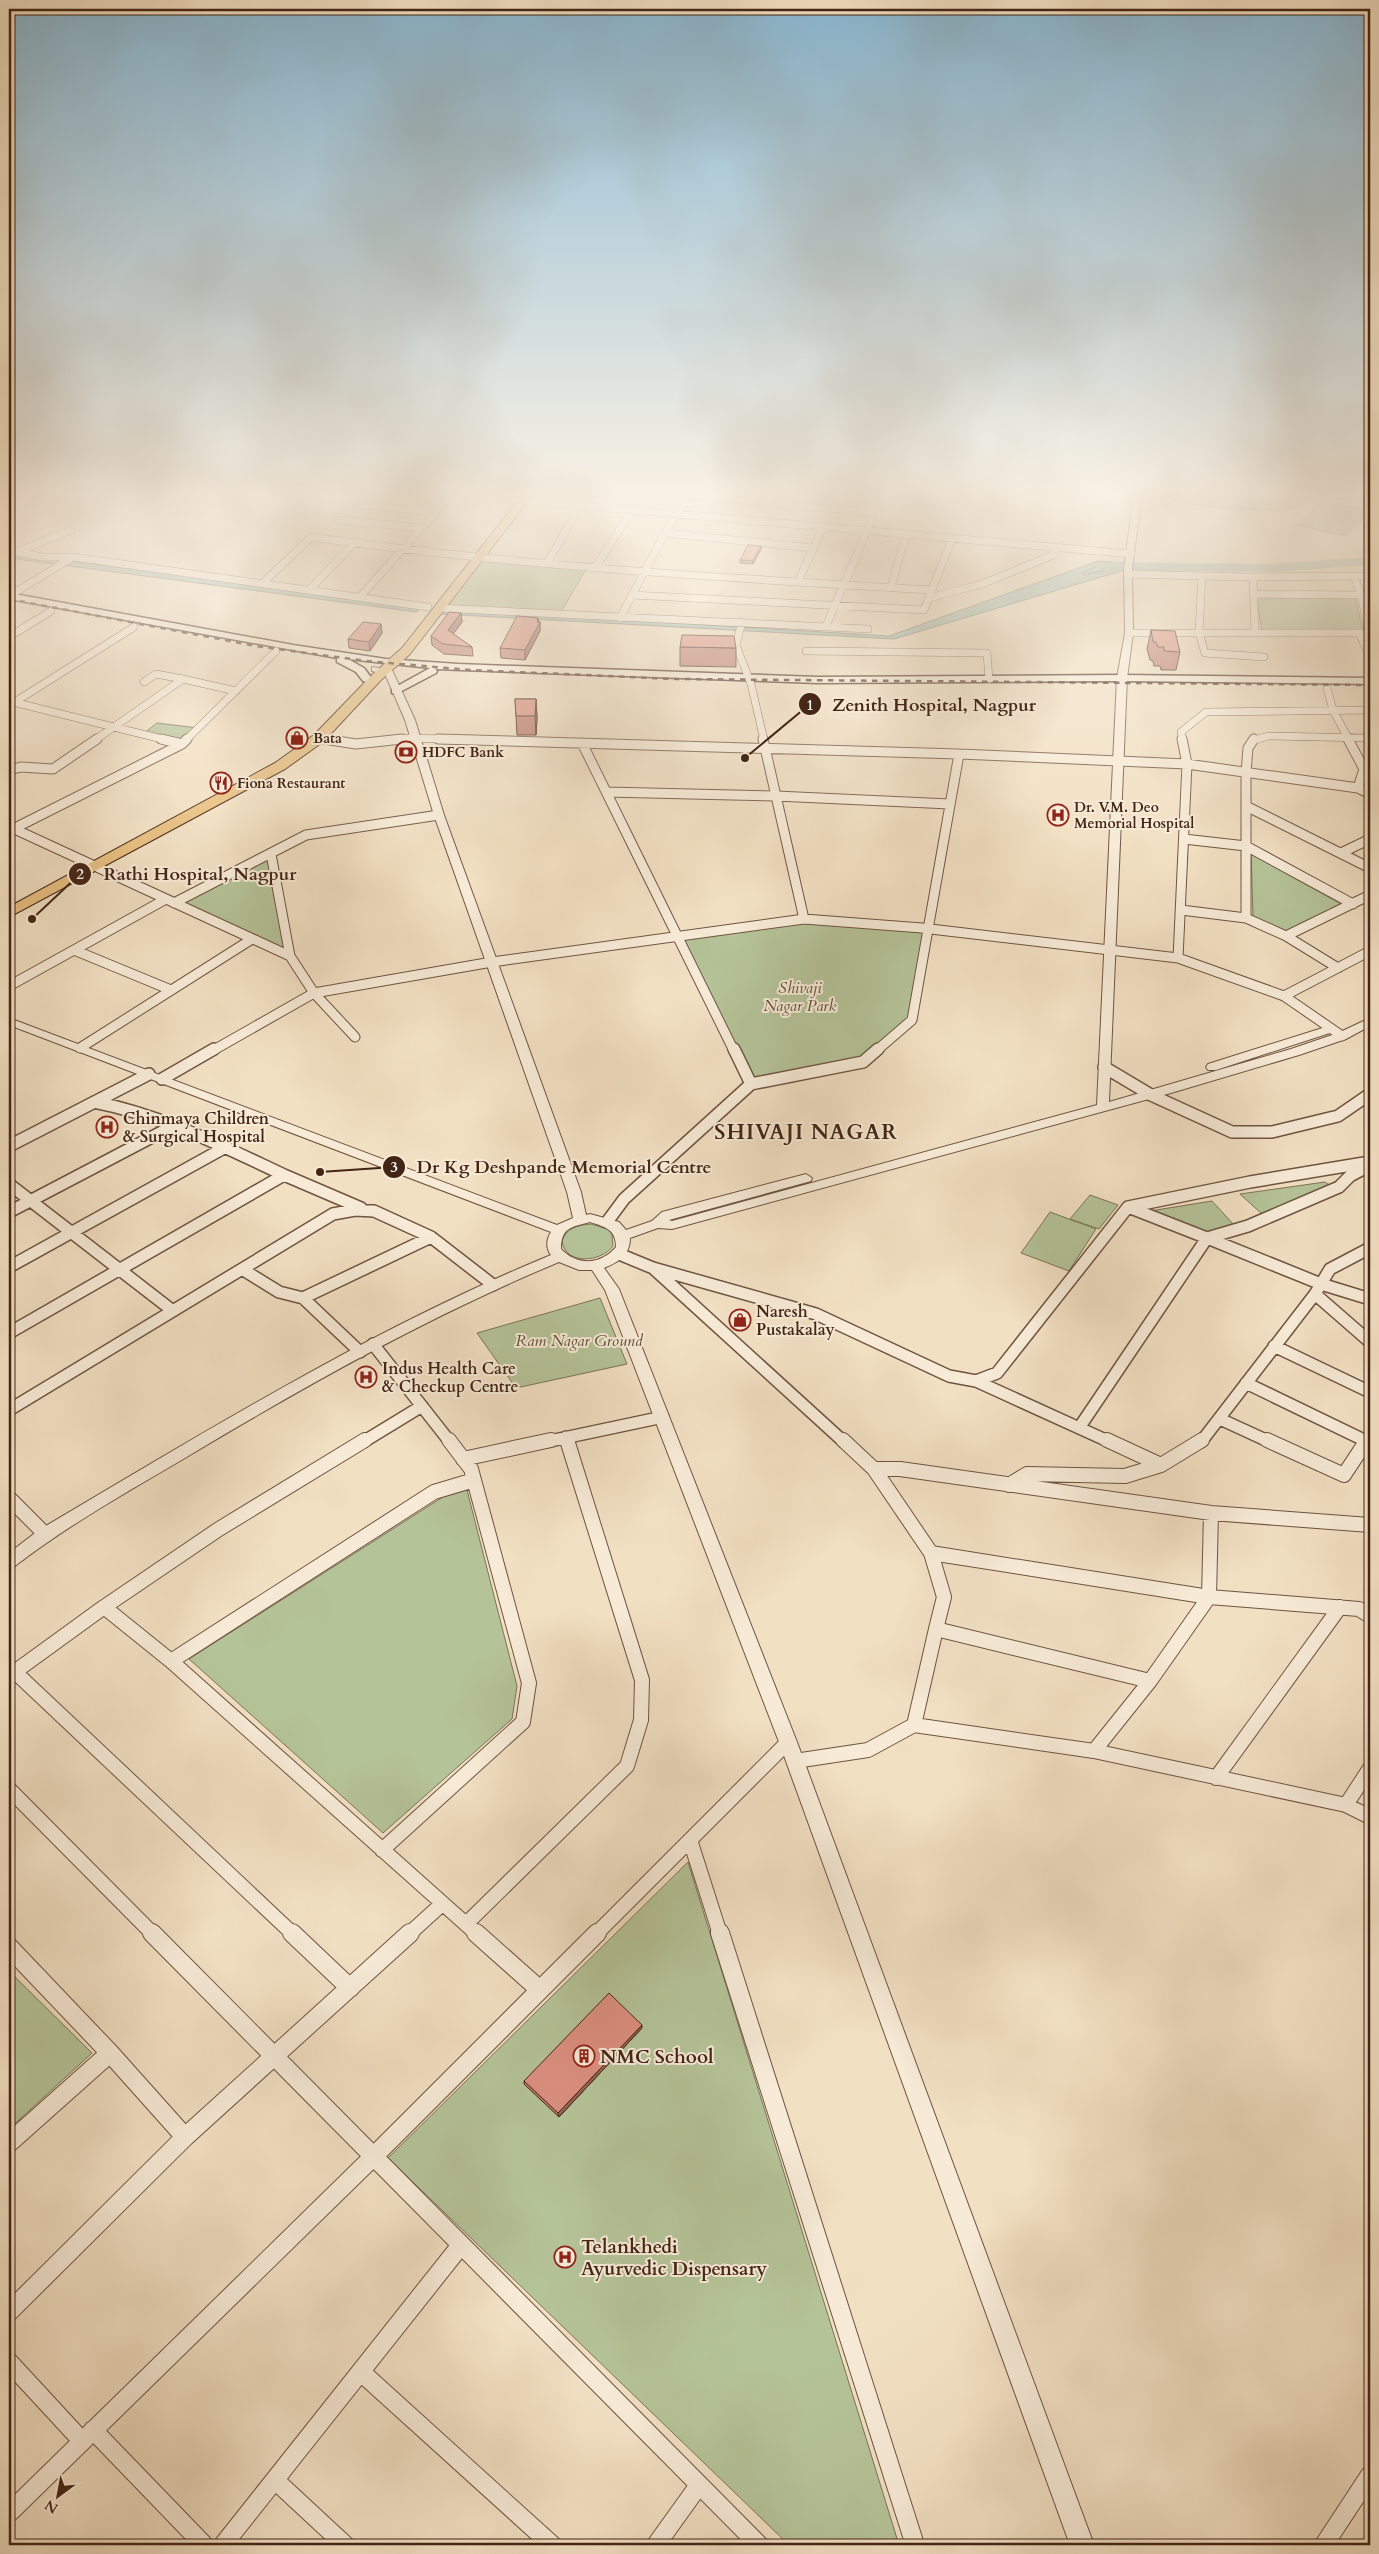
<svg xmlns="http://www.w3.org/2000/svg" width="1379" height="2554" viewBox="0 0 1379 2554" font-family="Cardo,serif">
<rect width="100%" height="100%" fill="#f2e0c3"/>
<filter id="stains"><feTurbulence type="fractalNoise" baseFrequency=".004" numOctaves="4"/><feColorMatrix values="0 0 0 0 .2 0 0 0 0 .09 0 0 0 0 .02 0 0 0 .5 -.17"/></filter>
<radialGradient id="worn" r=".72"><stop offset=".6" stop-color="#630" stop-opacity="0"/><stop offset="1" stop-color="#630" stop-opacity=".3"/></radialGradient>
<path fill="#b5c398" stroke="#7c7456" d="M1161,493h205l4,7c-16,0 -34,-2 -50,-1 -9,1 -17,7 -26,9 -22,6 -117,0 -133,-15z
M1324,501l46,10v1l-25,24 -48,-11z
M480,558l106,11 -25,43 -123,-3z
M1256,597h99l8,34h-101z
M157,723l41,5 -16,16 -39,-10z
M1251,854l90,50 -55,27 -33,-14z
M269,858l21,98 -111,-53z
M804,919l124,10 -17,91 -48,42 -112,21 -72,-146z
M1325,1182l6,4 -69,28 -22,-20z
M1090,1195l28,10 -19,24 -29,-10z
M1212,1201l23,25 -28,9 -57,-24z
M1050,1212l46,17 -27,42 -48,-18z
M591,1224l16,5 5,5 1,12c-11,16 -48,20 -51,-5 4,-13 16,-16 29,-17z
M600,1298l27,66 -111,24 -39,-55z
M467,1490l50,196 -5,33 -129,114 -194,-174 254,-162z
M688,1862l211,683h-110l-401,-387z
M9,1971l83,82 -83,76z"/>
<path fill="#9bbdb3" stroke="#788074" d="M9,553l411,54 -3,5 -408,-54z
M1098,561l26,2 4,6 -234,70 -453,-25 4,-2 113,4 331,20z"/>
<g fill="none" stroke-linecap="round" stroke-linejoin="round">
<path stroke="#6f7164" stroke-width="1" d="M1099,566l4,1v4l-20,4 1,-3z"/>
<path fill="#9bbdb3" fill-rule="evenodd" d="M1370,557v8l-98,7 -170,-2 -7,-4 7,-4 170,2z"/>
<g stroke="#6f5440" stroke-width="8">
<path id="minor-far4" d="M438,493l693,61
M670,493l200,19 2,4 -5,15 -41,95
M361,505l75,7
M339,520l82,8
M71,530l-54,22 25,5h31
M665,533l148,15
M547,563l34,-58 10,-12
M595,568l37,-58
M1128,574l74,2
M1202,576l51,1 2,56h-56z
M1253,577l117,-1
M798,582l25,-55
M263,583l48,-46c206,29 413,41 621,53
M891,587l15,-52
M310,589l45,-47
M1254,594l107,1 -7,-19
M632,595l292,15 28,-71
M1361,595l8,38
M9,596l64,-39 355,50
M360,597l93,-104
M929,598l53,-14 71,-29 3,-7
M438,608l430,21
M620,618l45,-85 25,-40
M742,622l-6,23 15,39 13,56
M1129,633h70
M1199,633l6,20 59,4
M1255,633h115
M1359,633l11,24
M9,637l42,-26
M806,651l181,2 2,26
M144,682l12,-8 27,5
M1327,688l6,22 16,30
M9,701l157,39
M10,705l124,-78
M319,738l13,2
M95,740l88,-61 53,12
M186,740l90,-89
M391,740l18,-2 72,2
M1183,740l-2,-8 25,-20 164,-2
M1254,740l15,-4 101,2"/>
</g>
<g stroke="#6f5440" stroke-width="11">
<path id="minor-far3" d="M161,739l21,5
M324,739l32,5 46,-5
M438,739l521,15 228,10 171,24 12,6
M763,739l41,180
M1348,739l16,30 -6,19
M582,743l152,308
M9,770l12,-3 32,2 44,-30
M607,792l169,4 174,8
M1246,806l124,62
M10,827l280,129
M9,831l173,-87 5,-5
M1184,839l62,7 107,58
M1341,853l29,-14
M271,854l19,102 24,37 41,44
M174,903l132,-68 133,-20
M1181,910l65,8 40,18 52,32
M1246,918v-145l2,-25 6,-9
M1286,936l84,-41
M74,950l97,40
M1178,958l9,-194 -5,-25
M9,986l157,-87
M1284,996l86,-45
M80,1048l172,-109
M212,1051l102,-58 178,-31 312,-43 118,9 256,30 106,38 58,40
M876,1051l36,-31 47,-266"/>
</g>
<g stroke="#6f5440" stroke-width="14">
<path id="minor-far2" d="M734,1049l17,35
M1104,1067l47,28 81,37h40l66,-16 32,-22
M162,1079l52,-30
M9,1146l140,-72
M284,1175l77,33
M9,1184l164,127
M1128,1207l79,31 41,-12 91,-39 11,-11 19,-10
M9,1212l164,-86
M607,1222l17,-23 127,-115 112,-22 15,-13
M619,1254l34,14 163,46 133,62 27,5 21,-8 131,-166 122,-25 120,-20
M9,1267l215,-119
M242,1269l37,23 24,6 128,-61
M654,1269l190,173
M1315,1294l55,48
M303,1298l57,54
M9,1333l275,-158c-62,-29 -122,-60 -190,-73
M373,1344l77,98
M1274,1346l96,46
M976,1381l134,61
M1246,1383l122,59
M9,1410l324,-196 22,-4 19,1 57,26 62,48
M1220,1419l50,23
M1079,1428l128,-190 114,46 49,15
M566,1437l1,5
M363,1442l59,-36
M545,1442l118,-25
M1201,1442l114,-148 15,-25 40,-21"/>
</g>
<g stroke="#6f5440" stroke-width="16">
<path id="minor-far1" d="M843,1440l31,29h26l311,44 159,12
M1107,1440l54,25
M1267,1440l77,35 23,-35
M463,1459l88,-19
M874,1469l57,84 13,44 -8,32 214,52 59,-84 150,12 11,7
M1009,1485l18,-11 98,2 36,-11 41,-25
M9,1498l36,36
M931,1553l278,44 2,-84
M104,1607l67,54 306,273
M171,1661l263,-169 40,-12
M15,1672l278,262
M9,1676l95,-69 115,-78 146,-89
M914,1725l22,-96
M1094,1751l56,-70
M795,1761l73,-11 46,-25 180,26 252,54 24,-37
M1216,1778l124,-171
M9,1789l144,145
M1346,1805l24,12
M690,1840l30,94
M382,1850l141,-128 6,-39 -58,-214 -22,-29
M466,1924l161,-158 14,-46 1,-40 -75,-240
M409,1934l33,-30
M596,1934l192,-192"/>
</g>
<g stroke="#6f5440" stroke-width="20">
<path id="minor" d="M152,1933l607,612
M292,1933l58,55
M476,1933l64,57
M720,1933l195,612
M9,1947l101,106 -101,90
M110,2053l75,84
M9,2312l176,-175 225,-204
M9,2362l73,79
M361,2372l191,173
M93,2430l111,115
M276,2481l69,64
M9,2513l364,-356 224,-224
M223,2545l238,-300
M656,2545l43,-60
M1324,2545l46,-70"/>
</g>
<g stroke="#6f5440" stroke-width="2">
<path id="tertiary" d="M1134,493h8l-10,76 1,64 -6,45 -18,424 182,-53 47,-16 32,-15v8l-24,13 -47,16 -128,38 -499,136 -14,-1 -28,10c0,17 -11,24 -26,30l15,21 178,453 297,803h-24l-291,-803 -174,-452 -13,-20h-13l-20,-8c-129,54 -249,121 -369,193 -59,35 -121,69 -175,111l-6,2v-15l30,-23c168,-99 332,-201 512,-275 -5,-6 -5,-16 0,-23l-542,-207v-7l548,207 16,-7 -6,-26 -133,-377 -29,-95 -20,-46 -13,-3v-4l20,3 23,50 29,95 137,377 5,23 4,-1 29,8 7,8 26,-9 10,-9 144,-38 6,4 -1,3 -142,39 3,1 425,-116 20,-427 8,-45 -1,-64zM590,1222c15,5 26,7 26,25 -15,18 -39,19 -55,2 0,-22 11,-22 29,-27z
M1332,1025l6,4 -2,2 -120,39h-8l-2,-3 2,-3z"/>
</g>
<g stroke="#432515" stroke-width="3">
<path id="secondary" d="M9,593l284,52 93,14 72,5 360,13 304,-2 248,3v6l-248,-3 -304,2 -383,-14 2,2 -1,2 -40,21 -4,-1v-4l38,-21 -82,-9 16,9 8,11 -5,3 -4,-1 -7,-9 -19,-10v-4l-328,-59z"/>
</g>
<g stroke="#432515" stroke-width="2">
<path id="primary" d="M524,493h10l-124,161 -29,26 -57,61 -39,28 -276,148v-10l266,-144 39,-28 59,-61 29,-26z"/>
</g>
<use href="#minor-far4" stroke="#f7ebd8" stroke-width="7"/>
<use href="#minor-far3" stroke="#f7ebd8" stroke-width="9"/>
<use href="#minor-far2" stroke="#f7ebd8" stroke-width="11"/>
<use href="#minor-far1" stroke="#f7ebd8" stroke-width="14"/>
<use href="#minor" stroke="#f7ebd8" stroke-width="18"/>
<use href="#tertiary" fill="#f7ebd8" fill-rule="evenodd"/>
<use href="#secondary" fill="#f7ebd8" fill-rule="evenodd"/>
<use href="#primary" fill="#e9c082" fill-rule="evenodd"/>
<path stroke="#432515" stroke-width="2.5" stroke-dasharray="5.5 5.5" stroke-linecap="butt" d="M9,599l247,47 110,15 104,9 207,9 693,6"/>
</g>
<path fill="#bd7b6e" stroke="#432515" d="M761,546v3l-8,15 -13,-1v-3z
M461,613l1,9 -9,12 19,13 1,9 -29,-2 -12,-9 -1,-9z
M538,618l1,4h1v9l-15,29 -24,-2 -1,-10z
M381,624l1,9 -12,18 -21,-3 -1,-9z
M1151,630l29,22 -4,18h-15l-1,-4h-6l-1,-5 -3,-1 -3,-11z
M680,647l56,1v19l-56,-1z
M515,699h21l1,19 -1,17h-19z
M642,2028l-83,89 -35,-33v-3z"/>
<path fill="#9a645a" stroke="#432515" d="M761,546v3l-8,15v-3z
M461,613l1,9 -13,18 -1,-10z
M538,618l1,6 1,-2v9l-15,29v-10z
M381,624l1,9 -12,18 -1,-9z
M536,699l1,19 -1,17 -1,-19z
M642,2025v3l-83,89 -1,-4z"/>
<path fill="#dc8f80" stroke="#432515" d="M748,545l13,1 -8,15 -13,-1z
M449,612l12,1 -13,17 24,17 -29,-3 -12,-8z
M517,616l21,2 -1,4h3l-15,28 -25,-2z
M363,622l18,2 -12,18 -21,-3z
M1151,630l24,1 5,21 -16,-1v-4h-6l-2,-5h-3z
M682,635l52,1 2,12 -56,-1z
M515,699h21l-1,17h-19z
M609,1993l33,32 -84,88 -34,-32z"/>
<linearGradient id="sky" x2="0" y2="1"><stop stop-color="#89b8d3"/><stop offset="0.58" stop-color="#f9f1e4"/><stop offset="1" stop-color="#f9f1e4" stop-opacity="0"/></linearGradient>
<rect width="1379" height="850" fill="url(#sky)"/>
<defs>
<g id="shop-ring" transform="scale(1.125)"><circle r="9.5" fill="#f7ebd8" stroke="#8f2418" stroke-width="1.5"/><path d="M-5-2.5h2.3a2.7 3.5 0 0 1 5.4 0H5L5.5 6h-11ZM-1.5-2.5h3a1.5 2.3 0 0 0-3 0Z" fill="#8f2418"/></g>
<g id="bank-ring" transform="scale(1.125)"><circle r="9.5" fill="#f7ebd8" stroke="#8f2418" stroke-width="1.5"/><path d="M-6-4H6V4H-6ZM0-2.3a2.3 2.3 0 1 0 0 4.6a2.3 2.3 0 1 0 0-4.6Z" fill="#8f2418"/></g>
<g id="restaurant-ring" transform="scale(1.125)"><circle r="9.5" fill="#f7ebd8" stroke="#8f2418" stroke-width="1.5"/><path d="M-5-6h1v4h1v-4h1v4h1v-4h1v5L-1.5 .5V6h-2V.5L-5-1ZM5-6V6H3V1.5H1.5Q1.5-4 5-6Z" fill="#8f2418"/></g>
<g id="hospital-ring" transform="scale(1.125)"><circle r="9.5" fill="#f7ebd8" stroke="#8f2418" stroke-width="1.5"/><path d="M-5-5h3v3.5h4V-5h3V5h-3V1.5h-4V5h-3Z" fill="#8f2418"/></g>
<g id="building-ring" transform="scale(1.125)"><circle r="9.5" fill="#f7ebd8" stroke="#8f2418" stroke-width="1.5"/><path d="M-4-6H4V6H1V3H-1V6H-4ZM-2.5-4.3h1.7v1.8h-1.7ZM.8-4.3h1.7v1.8H.8ZM-2.5-1h1.7V.8h-1.7ZM.8-1h1.7V.8H.8Z" fill="#8f2418"/></g>
</defs>
<g fill-rule="evenodd">
<use href="#shop-ring" x="297" y="738"/>
<use href="#bank-ring" x="406" y="752"/>
<use href="#restaurant-ring" x="221" y="783"/>
<use href="#hospital-ring" x="1058" y="815"/>
<use href="#hospital-ring" x="107" y="1127"/>
<use href="#shop-ring" x="740" y="1320"/>
<use href="#hospital-ring" x="366" y="1377"/>
<use href="#building-ring" x="584" y="2056"/>
<use href="#hospital-ring" x="565" y="2257"/>
</g>
<g text-anchor="middle" stroke-width="4" stroke-linejoin="round" paint-order="stroke">
<g font-size="14" font-weight="bold" fill="#432515" stroke="#f7ebd8" text-anchor="start">
<text x="313" y="743">Bata</text>
<text x="422" y="757">HDFC Bank</text>
<text x="237" y="788">Fiona Restaurant</text>
<text x="1074" y="812">Dr. V.M. Deo<tspan x="1074" dy="16">Memorial Hospital</tspan></text>
</g>
<g font-size="16" font-style="italic" fill="#604c36" stroke="#f7ebd8">
<text x="800" y="993">Shivaji<tspan x="800" dy="18">Nagar Park</tspan></text>
<text x="579" y="1346">Ram Nagar Ground</text>
</g>
<g font-size="16" font-weight="bold" fill="#432515" stroke="#f7ebd8" text-anchor="start">
<text x="123" y="1124">Chinmaya Children<tspan x="123" dy="18">&amp; Surgical Hospital</tspan></text>
<text x="756" y="1317">Naresh<tspan x="756" dy="18">Pustakalay</tspan></text>
<text x="382" y="1374">Indus Health Care<tspan x="382" dy="18">&amp; Checkup Centre</tspan></text>
</g>
<g font-size="19" font-weight="bold" fill="#432515" stroke="#f7ebd8" text-anchor="start">
<text x="600" y="2063">NMC School</text>
<text x="581" y="2253">Telankhedi<tspan x="581" dy="22">Ayurvedic Dispensary</tspan></text>
</g>
<g font-size="21" font-weight="bold" letter-spacing="1" fill="#432515" stroke="#f7ebd8">
<text x="806" y="1139">SHIVAJI NAGAR</text>
</g>
</g>
<path fill="none" stroke="#432515" stroke-width="2" d="M745 758L810 704M32 919L80 874M320 1172L394 1167"/>
<g fill="#432515" stroke="#f7ebd8" stroke-width="2">
<circle cx="745" cy="758" r="5"/>
<circle cx="32" cy="919" r="5"/>
<circle cx="320" cy="1172" r="5"/>
<circle cx="810" cy="704" r="12"/>
<circle cx="80" cy="874" r="12"/>
<circle cx="394" cy="1167" r="12"/>
</g>
<g font-size="15" text-anchor="middle" font-weight="bold" fill="#fff">
<text x="810" y="710">1</text>
<text x="80" y="879">2</text>
<text x="394" y="1172">3</text>
</g>
<g font-size="18" text-anchor="middle" font-weight="bold" fill="#432515" stroke="#f7ebd8" stroke-width="4" stroke-linejoin="round" paint-order="stroke">
<text x="934" y="711">Zenith Hospital, Nagpur</text>
<text x="200" y="880">Rathi Hospital, Nagpur</text>
<text x="564" y="1173">Dr Kg Deshpande Memorial Centre</text>
</g>
<rect width="1379" height="2554" fill="none" stroke="#f2e0c3" stroke-width="30"/>
<rect x="10" y="10" width="1359" height="2534" fill="none" stroke="#432515" stroke-width="2.5"/>
<rect x="15" y="15" width="1349" height="2524" fill="none" stroke="#432515"/>
<g transform="translate(58 2496) rotate(212)" stroke="#f7ebd8" stroke-width="4" paint-order="stroke">
<path d="M0-4L9 19L0 12L-9 19Z" fill="#432515"/>
<text y="-8" font-size="14" font-weight="bold" text-anchor="middle" fill="#432515">N</text>
</g>
<rect width="100%" height="100%" filter="url(#stains)"/>
<rect width="100%" height="100%" fill="url(#worn)"/>
</svg>
